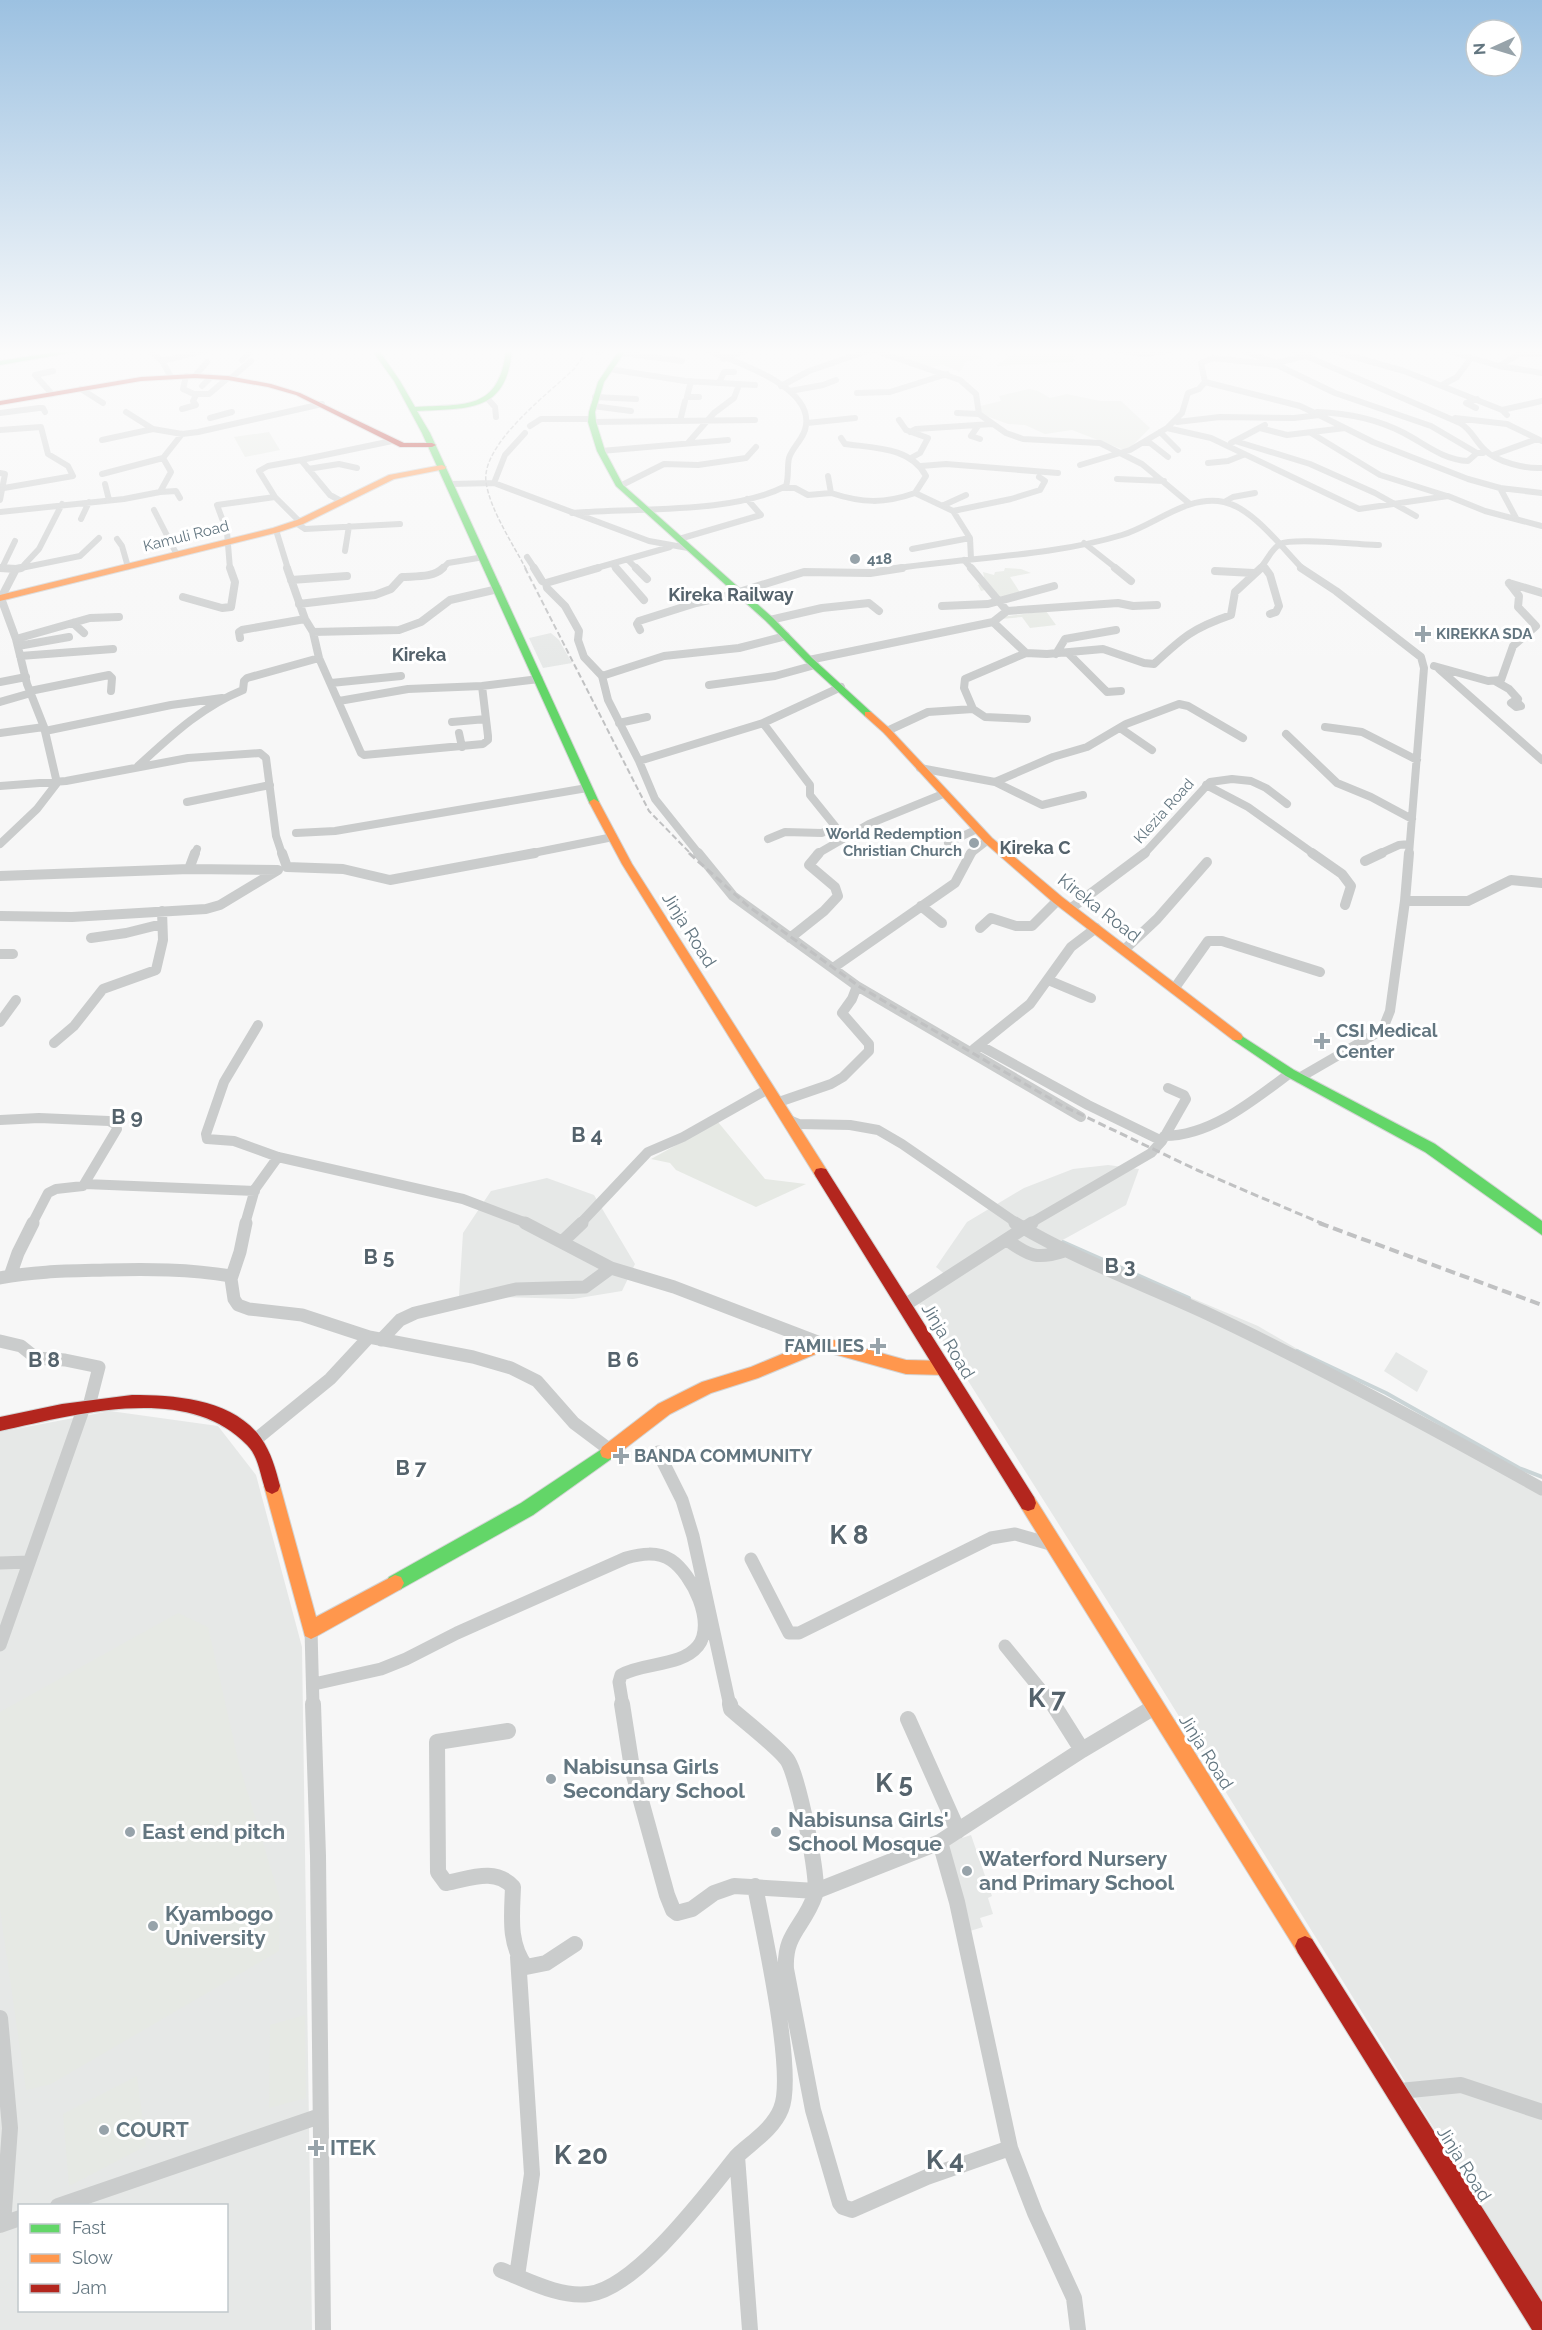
<svg xmlns="http://www.w3.org/2000/svg" width="1542" height="2330" viewBox="0 0 1542 2330" font-family="Raleway,sans-serif">
<rect width="100%" height="100%" fill="#f7f7f7"/>
<path fill="#e6e8e7" fill-rule="evenodd" d="M551,633l8,7 13,23 -29,5 -14,-30z
M1108,1165l31,4 -13,36 -67,37 199,84 284,165v812l-422,-682 -205,-324 32,-21 -11,-9 31,-45 57,-34 49,-19z
M547,1178l47,17 41,69 -13,27 -49,8 -114,-3 4,-63 28,-42z
M1396,1352l32,19 -11,21 -33,-21z
M110,1411l108,15 38,49 46,172 10,683h-312v-898zM20,2206h206v104h-206z
M971,1835l21,61 -4,2 5,16 -13,4 3,9 -13,4 -29,-86z"/>
<path fill="#e6e9e4" d="M1059,349l32,3v3h-16l-2,7 -77,4 22,-16z
M886,350h80l19,8 -19,3 -6,11 -17,-7 -14,2 -43,-15z
M1029,389l9,2 12,7 17,-4 33,7h21l29,27 -19,19 -7,3 -52,-20 -27,4 -20,-9 -17,-1 -27,-10 -1,-8 21,-5 -2,-5z
M269,432l11,18 -35,7 -11,-20z
M1005,568l16,1 10,4 -21,4 11,17 -20,5 -12,-10 -8,2 -3,-6 8,-4 -9,-4h7l-1,-5 11,3 1,-3 9,-1z
M1046,611l10,14 -26,3 -8,-11 -21,2v-2z
M718,1122l47,57 41,5 -50,23 -80,-37 -6,-7 -19,-4z
M178,1613l30,14 31,137 41,135 -1,52 -228,133 -25,6 -26,-180v-198z
M305,2015l1,83 -37,10 1,-83z
M137,2076l9,70 -77,40 -6,-72z"/>
<g fill="none" stroke-linecap="round" stroke-linejoin="round">
<path stroke="#cad4d6" stroke-width="4" d="M1063,1242l126,56
M1297,1351l89,42 133,75 23,9"/>
<g stroke="#d3d4d4" stroke-width="2">
<path id="fast" d="M74,349h18l-92,16v-4z
M371,349h7l22,32 15,26c50,-3 85,4 91,-58h6c-5,64 -43,59 -95,62l13,22 169,369 -1,2h-8l-1,-2 -167,-369 -28,-52z
M620,349h7l-23,33 -9,30 1,10 9,29 18,34 150,133 39,40 59,54v4h-6l-59,-54 -39,-40 -151,-136 -19,-35 -9,-29 1,-10 9,-30z
M1237,1033l57,37 141,74 107,77v14l-117,-83 -139,-76 -53,-36 -2,-3z
M608,1445l6,2 2,5 -2,5 -81,58 -132,74 -6,2 -6,-2 -3,-6 3,-6 132,-74z"/>
</g>
<g stroke="#d3d4d4" stroke-width="2">
<path id="slow" d="M442,465l4,2 -1,2 -51,10 -91,45 -24,8 -279,69v-6l273,-67 24,-8 92,-45z
M865,712h6l19,17 102,109 70,59 179,137 2,3 -2,3h-8l-179,-137 -70,-61 -100,-109 -19,-17z
M594,799l5,3 33,62 194,305 2,4 -2,4h-10l-194,-313 -33,-62z
M823,1337l83,23 38,1 5,2 3,5 -3,5 -5,2 -38,-1 -83,-23 -65,27 -47,15 -41,21 -56,43 -6,2 -6,-2 -2,-5 2,-5 56,-43 44,-22 49,-15z
M272,1478l6,3 2,5 36,131 79,-42 6,2 3,6 -3,6 -84,47 -6,3 -6,-3 -41,-150 2,-5z
M1028,1495l6,2 278,442 3,7 -3,7 -7,3 -7,-3 -276,-444 -2,-6 2,-6z"/>
</g>
<g stroke="#d3d4d4" stroke-width="2">
<path id="jam" d="M195,374l33,2 43,8 29,9 104,50h28l4,2 -4,2h-32l-104,-52 -28,-8 -40,-7 -33,-2 -54,3 -141,24v-4l141,-24z
M821,1168l5,1 208,328 2,6 -2,6 -6,2 -6,-2 -206,-332 -2,-4 2,-4z
M132,1395c44,0 101,4 129,43 10,14 15,32 19,48l-2,5 -6,3 -6,-3c-6,-15 -7,-34 -19,-46 -60,-63 -173,-30 -247,-14v-14l62,-13z
M1305,1936l7,3 230,363v28h-10l-234,-377 -3,-7 3,-7z"/>
</g>
<path stroke="#cacccc" stroke-width="6" d="M1106,349l40,5 33,-5
M1240,349l36,14 29,-7 13,-7
M1290,349l170,74c12,7 15,18 25,27 11,12 41,19 57,18
M1326,349l78,22 98,39
M1442,349l57,17 43,7
M873,350l87,30 16,14 3,20 27,19 17,6 77,4 42,21 48,40
M151,351l11,10
M598,352l8,-3
M622,353l60,8
M723,359l26,-10
M242,360l10,-11
M1499,366l20,-12h23
M609,369l76,12 70,4
M195,376l12,-14
M171,377l-9,-16 48,-12
M231,378l20,-17
M691,381l-4,16h12
M1205,382l95,24 19,9
M719,383l5,-11h10
M1442,385l15,-8 14,-19
M202,386l9,-9
M781,386l28,-15 64,-22
M81,389l22,14
M790,391l33,-6 13,-5
M857,393l33,-1 57,-18
M52,394l-17,-19 18,-4
M194,394h15l19,-16
M595,397l41,2
M487,398l8,9 1,10
M593,406l38,5
M1476,408l-10,-5 11,-4
M182,409l14,-4 -3,-4 3,-6 -13,-6 3,-13
M126,412l27,17
M1317,412c30,1 60,7 87,21 21,11 39,27 64,28l9,-8h6
M0,413l39,-5h4l2,4
M957,413l22,1
M1507,415l-5,-5 40,-9
M210,418l22,-6
M1455,418l52,6 35,17
M899,420l7,10 22,8 -8,15 -9,5
M680,421l5,-20
M592,422l163,-2
M1177,422l43,-5 74,1 25,-3 54,27 95,37 32,9 42,5
M807,423l48,-5
M530,426l11,-7h51
M978,426l-7,10 9,3
M1167,428l15,-15 6,-20 11,-4 6,-7 -4,-19 12,-5 64,7 58,28 96,33 46,27
M1260,428l27,7 58,-7
M0,430l41,-3 7,27 20,12 5,10 -69,12
M910,432l6,-3 76,-5
M1160,432l18,18
M1311,433l69,42 67,21
M841,438l4,6c29,4 66,3 81,32l-11,17 38,18
M102,440l51,-11 29,5 16,-2 124,-28
M1235,441l75,23 65,29 41,23
M688,443l26,-30 20,-15 5,-13
M1144,443h6l18,14
M1231,443l34,-18
M601,451l127,-11
M1493,455l44,-16
M163,458l19,-24
M1208,463l20,-2 15,-6
M1080,465l50,-15 37,-22 44,10 148,71 89,-13 37,15 57,15
M921,466l25,-2 112,9
M308,469l31,-5 18,4
M0,473l5,1 -5,26
M102,474l61,-16
M1117,479l47,2
M494,483l11,-28 20,-22
M105,484l4,16
M450,484l44,-1 155,58 39,7
M620,486l44,-22 34,1 48,-7 10,-11
M784,488h11l13,7 23,-2 -3,-17
M1500,488l16,30
M160,492l16,-1 4,7
M831,493c31,10 53,11 84,0
M341,501l-11,-6 -29,-35 91,-19
M1226,501l7,-4 22,-4
M944,505l22,-10
M154,510l23,45
M0,512l124,-13 36,-7 11,-20 -8,-14
M572,513c64,-6 157,2 214,-27 3,-9 1,-19 3,-28 4,-12 16,-20 17,-33 6,-40 -73,-64 -102,-76
M81,519l8,-17
M300,522l-25,-25 -16,-26 9,-5 33,-6
M296,523l9,6 95,-5
M276,530l12,39
M117,539l5,7 6,21
M679,539l82,-24 -14,-16
M1084,543l33,26
M912,549l58,-11
M345,551l4,-25
M527,557l8,12
M971,559l-1,-21 -17,-27 58,-12 29,-9 5,-9 -6,-4
M628,560l9,9
M964,560l8,9
M24,565l15,-16 23,-45
M613,565l4,4
M1263,566l3,3
M0,568l16,1
M2,568l13,-27
M16,569l64,-13 19,-18
M230,569l-3,-37 -10,-27 58,-8
M442,569l6,-6 36,-6
M593,569l77,-22
M892,569c76,-12 157,-12 230,-34 33,-10 66,-41 102,-33 29,6 59,47 79,67
M1259,569c8,-7 11,-19 21,-25 13,-7 80,1 99,1"/>
<path stroke="#cacccc" stroke-width="8" d="M0,568l16,1 -15,29 15,41 11,45 17,43 13,56 -20,26 -37,35
M287,568l18,51 8,13 6,26 42,95 3,2 119,-11 5,-4v-4l-6,-50
M534,568l8,13 4,2 52,-15
M616,568l28,32
M636,568l11,11
M971,568l36,43 -14,11
M1115,568l16,13
M1265,568l5,7 9,31 -3,6 -6,2
M1301,568l35,23 85,66 3,11 -15,186
M16,569l5,-1
M1215,571l39,2
M291,580l56,-4
M546,583l1,5 18,18 14,25 -1,9 6,17 18,19 6,24 31,61 124,-38 78,-36
M1509,583l33,10
M739,592l65,-20 66,1 32,-5
M183,597l39,11 9,-1 4,-25 -5,-14
M299,604l76,-9 16,-6 11,-12c14,-1 31,1 41,-9
M942,606l46,-2 66,-18
M1007,611l111,-8 15,3 24,-1
M770,620l52,-12 47,-5 10,8
M73,623l11,10
M640,630l-3,-6 2,-3 57,-18 44,-10
M313,632l86,-2 22,-8 29,-22 48,-11
M240,638l-1,-6 3,-2 63,-11
M16,639l74,-21 29,-1
M18,646l51,-9
M1026,653l21,1 56,-5 41,14 10,1c29,-27 39,-36 77,-49l4,-23 26,-24
M1068,653l39,39 14,-1
M1056,654l9,-15 51,-9
M20,656l93,-7
M809,660l184,-38 33,31 -61,26 -1,9 9,21 -45,3 -41,19
M1434,666l54,15 13,-1 12,-34 23,-20 -18,-19 1,-11 -10,-13
M1439,669l103,91
M602,676l62,-20 75,-8 47,-12
M1495,681l14,8 9,10 -7,4 5,4 5,-1 -5,-5
M0,682l26,-5
M331,683l70,-7
M709,685l66,-9 40,-11
M30,691l79,-16 3,3 -1,13
M339,701l69,-12 74,-3 57,-7
M0,702l31,-9
M973,709l12,8 42,2
M452,722l34,-3
M619,723l28,-6
M763,723l47,62v10l25,31 -13,7 -37,-1 -17,7
M1325,727l37,5 55,28
M1120,728l32,22
M45,731l126,-26 51,-7
M0,733l44,-6
M459,733l3,14
M1286,734l51,49 34,14 41,22
M639,761l16,38 44,55
M138,766c33,-30 63,-59 105,-76l1,-9 3,-3 72,-20
M920,768l75,14 58,-25 34,-10 39,-23 53,-20 9,2 55,32
M995,782l47,23 41,-10
M1206,785l42,22 66,47
M0,786l66,-5 122,-23 72,-5 6,5 10,78 6,18
M187,802l83,-17
M296,833l39,-2 252,-43
M948,843l29,-14
M195,854l2,-5
M528,854l85,-17
M817,854l52,-30 74,-30
M970,854l18,-14
M1144,854l66,-72 22,-3 19,2 15,7 21,16
M1379,854l20,-9 10,-1"/>
<path stroke="#cacccc" stroke-width="10" d="M282,853l5,14 56,2 47,11 145,-27
M698,853l35,43 124,90 -5,13 -10,14 27,31v7l-26,26 -12,7 -55,19
M1312,853l30,21 9,12 -6,19
M1365,861l17,-8
M189,869l6,-16
M0,876l189,-7 89,1
M1405,901h63l43,-21 31,3
M921,906l21,17
M1070,909l75,-56
M0,916l72,1 134,-8 14,-4 58,-35
M980,928l11,-10 25,8h16l26,-26
M91,938l35,-5 36,-9
M790,938l34,-27 14,-15 -3,-9 -26,-22 10,-12
M1124,950l33,-31 50,-57
M0,954h13
M833,968l122,-85 16,-30
M1048,980l43,18
M857,986l224,131
M1174,989l34,-48h14l98,31
M0,1022l16,-22
M258,1025l-34,57 -18,52 1,5 27,2 44,16 185,42 66,25
M54,1043l20,-17 29,-37 53,-19 7,-30 -1,-29
M979,1045l109,60 74,36
M974,1049l56,-45 41,-57 25,-19
M1299,1078l76,-44 9,-8 6,-15 15,-110 4,-48
M787,1119l12,5 51,1 28,5 24,14 116,80
M0,1120l39,-2 70,3 6,3 2,5 -34,57 -27,3 -8,4 -16,31
M1164,1136c47,0 90,-36 126,-63
M85,1184l170,7
M245,1224l10,-35 23,-32
M580,1224l68,-72 35,-15 85,-48
M1029,1224l122,-71 11,-12 24,-42 -2,-4 -16,-7"/>
<path stroke="#cacccc" stroke-width="13" d="M246,1223l-6,29 -9,27 3,20 4,6 11,4 53,6 67,22 104,20 38,11 26,13 37,42 36,27
M525,1223l86,45 63,19 149,57
M1015,1223c60,36 126,60 189,89 115,54 227,115 338,177
M1007,1240c22,16 30,20 57,11
M562,1242l20,-19
M10,1276l8,-23 15,-30
M0,1278c35,-7 70,-7 106,-8 42,-1 83,-1 125,6
M905,1305l127,-82
M381,1340l19,-20 15,-7 101,-24 69,-2 26,-19
M0,1341l21,5 15,12 29,2 34,7 -10,39
M254,1441l76,-62 39,-42
M658,1452l24,48 11,36 37,170
M751,1559l38,74h10l192,-95 24,-4 35,10
M0,1563l29,-1
M311,1630l2,76
M0,1645l84,-238
M1005,1646l49,60
M314,1684l67,-15 25,-10 51,-26 169,-75c15,-4 31,-7 45,2 21,14 45,63 27,86 -17,21 -55,16 -77,29l-2,7 4,24"/>
<path stroke="#cacccc" stroke-width="16" d="M313,1704l5,152 5,474
M622,1704l10,64 35,127 6,15 4,3 15,-4 22,-16 20,-7 82,5 124,-49 142,-92 74,-44
M730,1704l1,5c12,11 51,41 57,52 10,17 32,118 27,134 -11,32 -31,38 -29,74l27,141 27,93 3,4 9,3 75,-33 83,-29
M1053,1704l29,46
M908,1719l50,112
M508,1731l-71,11 1,130 8,11c23,-4 49,-16 67,4 -1,28 -5,57 13,80l20,-4 29,-19
M940,1842l17,60 53,246 25,65 39,85 4,32
M0,2018l10,110 -7,96
M1400,2091l61,-6 81,27
M58,2206l262,-90
M0,2225l20,-7
M501,2270c26,10 59,28 88,24 48,-6 118,-101 148,-138
M517,2276l15,-102 -14,-217
M750,2330l-13,-174c15,-14 36,-27 44,-47 15,-35 -18,-179 -26,-223"/>
<use href="#fast" fill="#63d668" fill-rule="evenodd"/>
<use href="#slow" fill="#ff974d" fill-rule="evenodd"/>
<use href="#jam" fill="#b3261e" fill-rule="evenodd"/>
<path stroke="#c0c1c2" stroke-width="1.5" stroke-dasharray="4.5 2" stroke-linecap="butt" d="M526,569c-13,-25 -36,-59 -40,-87 -5,-38 63,-89 88,-113l8,-11 2,-9"/>
<path stroke="#c0c1c2" stroke-width="2" stroke-dasharray="6 3" stroke-linecap="butt" d="M525,568l124,243 42,43"/>
<path stroke="#c0c1c2" stroke-width="3" stroke-dasharray="8 4" stroke-linecap="butt" d="M689,853l59,53 112,81 201,118 136,65 126,54"/>
<path stroke="#c0c1c2" stroke-width="4" stroke-dasharray="10 5" stroke-linecap="butt" d="M1319,1223l223,82"/>
</g>
<linearGradient id="sky" x2="0" y2="1"><stop stop-color="#9cc1e1"/><stop offset="0.52" stop-color="#fbfbfb"/><stop offset="1" stop-color="#fbfbfb" stop-opacity="0"/></linearGradient>
<rect width="1542" height="676" fill="url(#sky)"/>
<g fill="#97a3aa" stroke="#fff" stroke-width="2">
<circle cx="855" cy="559" r="6"/>
<path d="M1420 625h6v6h6v6h-6v6h-6v-6h-6v-6h6z"/>
<circle cx="974" cy="843" r="6"/>
<path d="M1319 1032h6v6h6v6h-6v6h-6v-6h-6v-6h6z"/>
<path d="M875 1337h6v6h6v6h-6v6h-6v-6h-6v-6h6z"/>
<path d="M618 1447h6v6h6v6h-6v6h-6v-6h-6v-6h6z"/>
<circle cx="551" cy="1779" r="6"/>
<circle cx="130" cy="1832" r="6"/>
<circle cx="776" cy="1832" r="6"/>
<circle cx="967" cy="1871" r="6"/>
<circle cx="153" cy="1926" r="6"/>
<circle cx="104" cy="2130" r="6"/>
<path d="M313 2139h6v6h6v6h-6v6h-6v-6h-6v-6h6z"/>
</g>
<g text-anchor="middle" stroke-width="6" stroke-linejoin="round" paint-order="stroke">
<g font-size="15" fill="#637680" stroke="#fff">
<text transform="translate(186 536) rotate(-14)" y="5">Kamuli Road</text>
<text transform="translate(1164 811) rotate(-48)" y="5">Klezia Road</text>
</g>
<g font-size="15" font-weight="bold" fill="#637680" stroke="#fff" text-anchor="start">
<text x="867" y="564">418</text>
<text x="1436" y="639">KIREKKA SDA</text>
<text x="962" y="839" text-anchor="end">World Redemption<tspan x="962" dy="17">Christian Church</tspan></text>
</g>
<g font-size="18" font-weight="bold" fill="#55636c" stroke="#fff">
<text x="731" y="601">Kireka Railway</text>
<text x="419" y="661">Kireka</text>
<text x="1035" y="854">Kireka C</text>
</g>
<g font-size="18" fill="#637680" stroke="#fff">
<text transform="translate(1099 908) rotate(38)" y="6">Kireka Road</text>
<text transform="translate(689 930) rotate(58)" y="6">Jinja Road</text>
<text transform="translate(948 1341) rotate(59)" y="6">Jinja Road</text>
<text transform="translate(1206 1752) rotate(58)" y="6">Jinja Road</text>
<text transform="translate(1464 2164) rotate(58)" y="6">Jinja Road</text>
</g>
<g font-size="18" font-weight="bold" fill="#637680" stroke="#fff" text-anchor="start">
<text x="1336" y="1037">CSI Medical<tspan x="1336" dy="21">Center</tspan></text>
<text x="864" y="1352" text-anchor="end">FAMILIES</text>
<text x="634" y="1462">BANDA COMMUNITY</text>
</g>
<g font-size="21" font-weight="bold" fill="#55636c" stroke="#fff">
<text x="127" y="1124">B 9</text>
<text x="587" y="1142">B 4</text>
<text x="379" y="1264">B 5</text>
<text x="1120" y="1273">B 3</text>
<text x="44" y="1367">B 8</text>
<text x="623" y="1367">B 6</text>
<text x="411" y="1475">B 7</text>
</g>
<g font-size="21" font-weight="bold" fill="#637680" stroke="#fff" text-anchor="start">
<text x="563" y="1774">Nabisunsa Girls<tspan x="563" dy="24">Secondary School</tspan></text>
<text x="788" y="1827">Nabisunsa Girls'<tspan x="788" dy="24">School Mosque</tspan></text>
<text x="142" y="1839">East end pitch</text>
<text x="979" y="1866">Waterford Nursery<tspan x="979" dy="24">and Primary School</tspan></text>
<text x="165" y="1921">Kyambogo<tspan x="165" dy="24">University</tspan></text>
<text x="116" y="2137">COURT</text>
<text x="330" y="2155">ITEK</text>
</g>
<g font-size="26" font-weight="bold" fill="#55636c" stroke="#fff">
<text x="849" y="1544">K 8</text>
<text x="1047" y="1707">K 7</text>
<text x="894" y="1792">K 5</text>
<text x="581" y="2164">K 20</text>
<text x="945" y="2169">K 4</text>
</g>
</g>
<rect x="18" y="2204" width="210" height="108" fill="#ffffff" stroke="#c1c8cc" stroke-width="1.5"/>
<rect x="30" y="2224" width="30" height="9" fill="#63d668" stroke="#c1c8cc" stroke-width="1.5"/>
<text x="72" y="2234" font-size="18" fill="#637680">Fast</text>
<rect x="30" y="2254" width="30" height="9" fill="#ff974d" stroke="#c1c8cc" stroke-width="1.5"/>
<text x="72" y="2264" font-size="18" fill="#637680">Slow</text>
<rect x="30" y="2284" width="30" height="9" fill="#b3261e" stroke="#c1c8cc" stroke-width="1.5"/>
<text x="72" y="2294" font-size="18" fill="#637680">Jam</text>
<g transform="translate(1494 48) rotate(266)"><circle r="28" fill="#ffffff" stroke="#c1c8cc" stroke-width="1.5"/>
<path d="M0-4.5L10 22L0 15L-10 22Z" fill="#97a3aa"/>
<text y="-9" font-size="16" font-weight="bold" text-anchor="middle" fill="#637680">N</text>
</g>
</svg>
